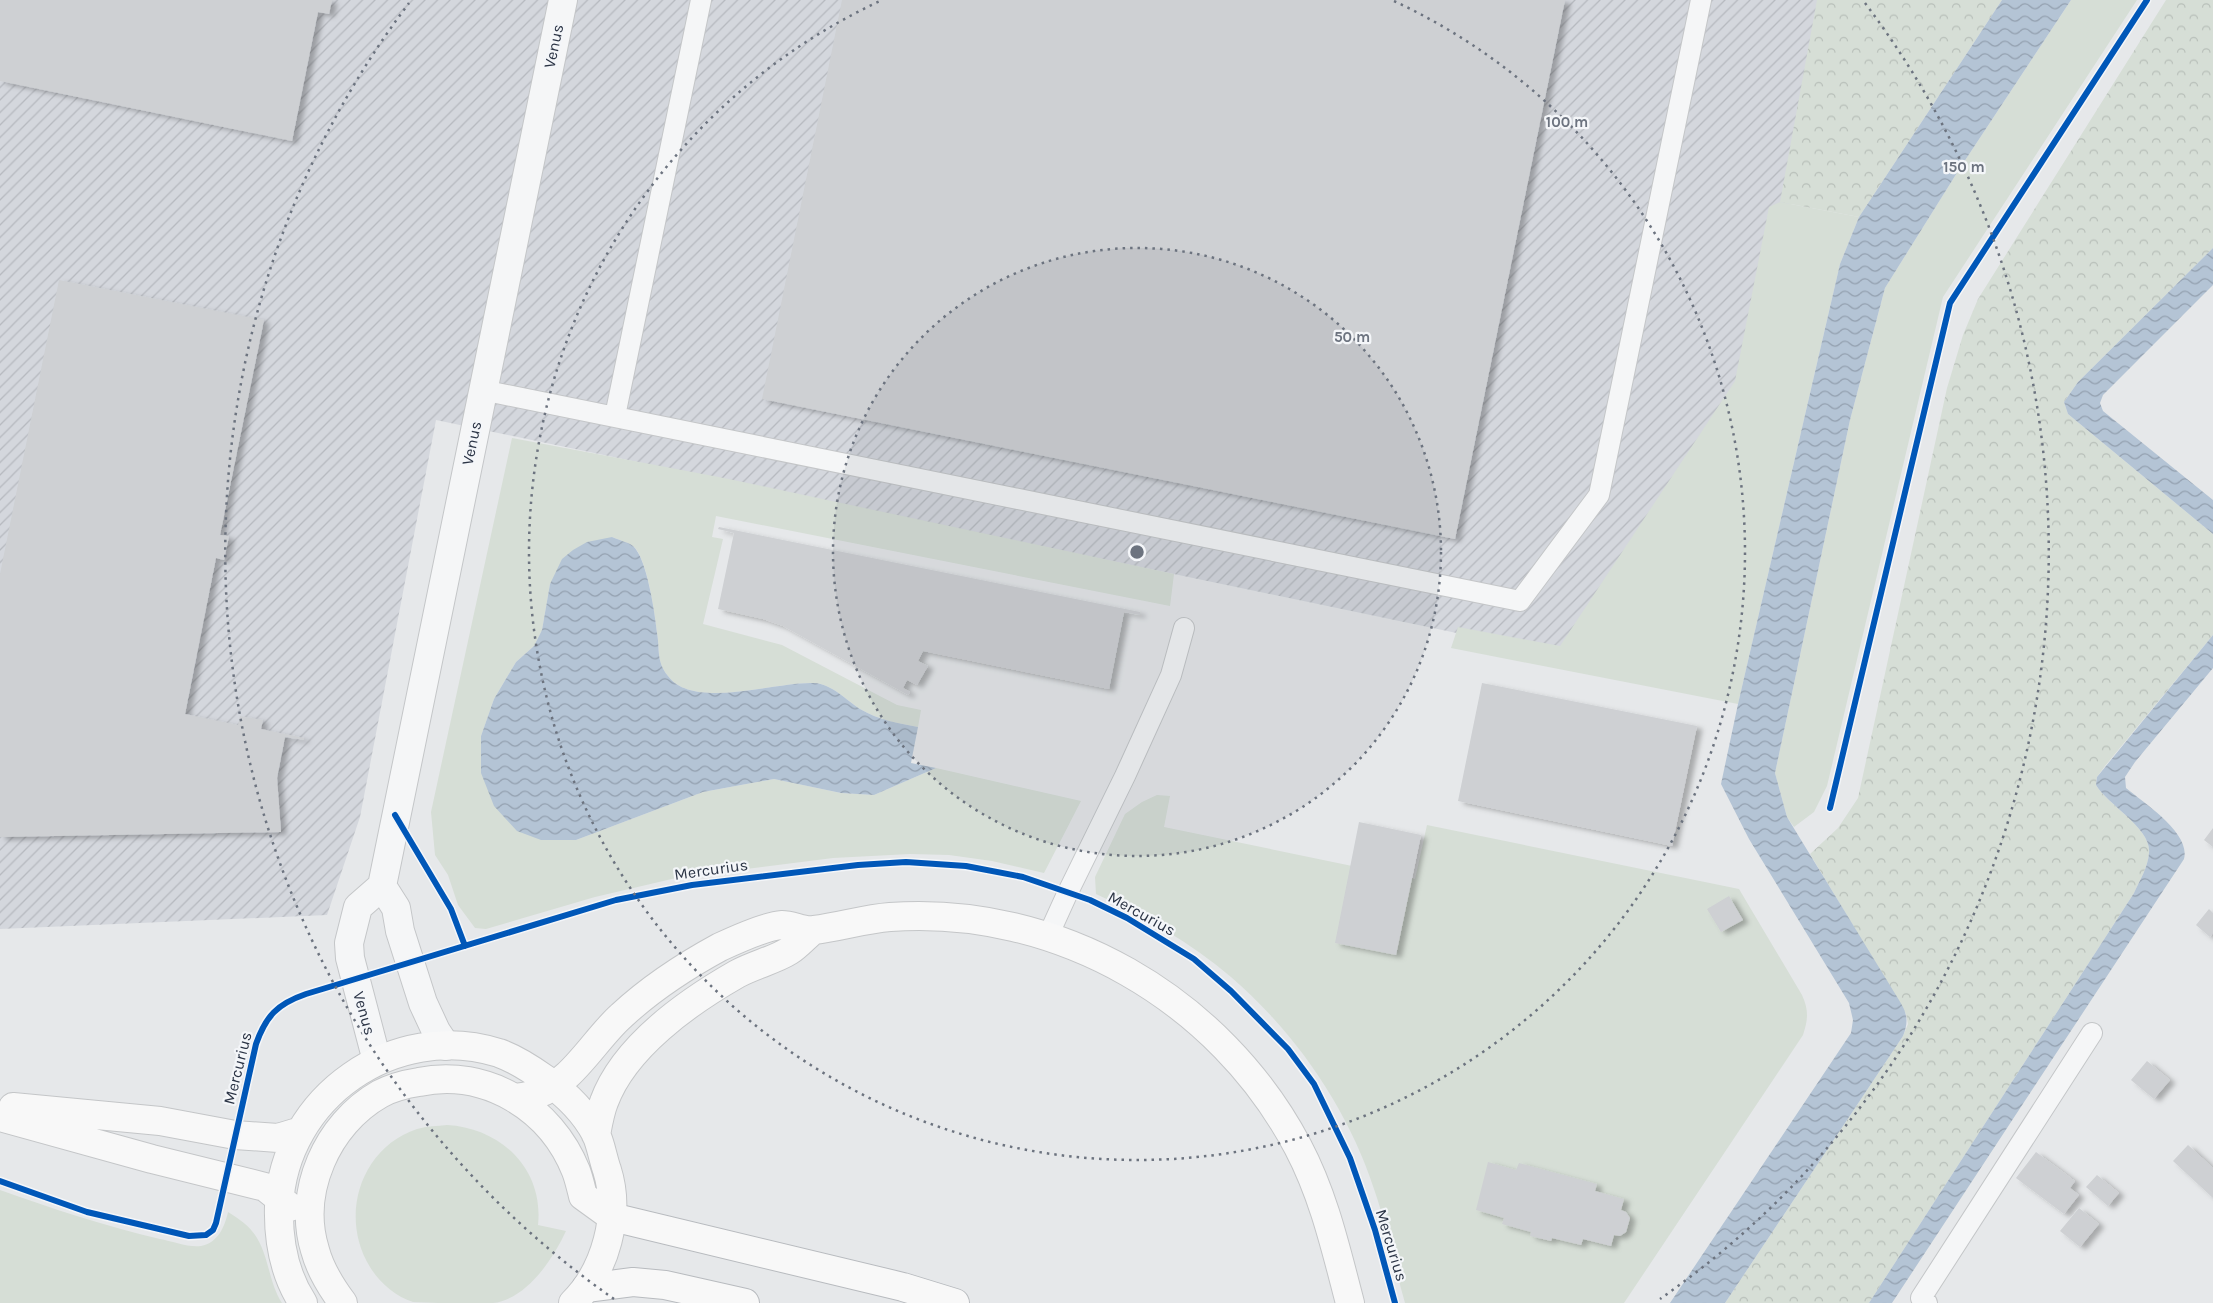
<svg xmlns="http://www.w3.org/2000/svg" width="2213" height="1303" viewBox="0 0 2213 1303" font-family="Karla,sans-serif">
<defs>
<pattern id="industrial-furrows" width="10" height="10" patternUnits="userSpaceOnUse" patternTransform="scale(1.25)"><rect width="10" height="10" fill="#d4d7dd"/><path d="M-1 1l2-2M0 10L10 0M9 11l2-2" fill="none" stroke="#b6b9bf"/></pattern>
<pattern id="forest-crowns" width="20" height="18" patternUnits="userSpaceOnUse" patternTransform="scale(1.25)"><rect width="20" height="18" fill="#d6ded6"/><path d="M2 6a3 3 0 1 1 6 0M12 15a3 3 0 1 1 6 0" fill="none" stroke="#b8bfb9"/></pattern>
<pattern id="water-waves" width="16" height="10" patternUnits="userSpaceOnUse" patternTransform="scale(1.25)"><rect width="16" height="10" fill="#b4c4d5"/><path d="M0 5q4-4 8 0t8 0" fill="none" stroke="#93a0af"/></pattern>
<filter id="shadow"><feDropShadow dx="5.5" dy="3" stdDeviation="2.5" flood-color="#0004"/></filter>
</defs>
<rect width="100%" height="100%" fill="#e6e8ea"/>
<path fill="url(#industrial-furrows)" d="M0,0h1845l-114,425 -150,234 -1145,-239 -76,397 -33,98 -327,14z"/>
<path fill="#d6ded6" d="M2071,0h66l-194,297 -116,489 -13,26 -20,15 -7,-10 -12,-44 75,-353 35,-132 75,-120z
M1780,202l79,15 -19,47 -102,440 -287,-56 7,-21 102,19 175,-265 34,-174z
M512,438l212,40 450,96 -4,32 -454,-90 -4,21 11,2 -20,85 79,21 115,60 24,5 -3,17c-21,-4 -39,-7 -58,-18 -14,-9 -28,-25 -46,-26 -38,-2 -120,28 -146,-7 -12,-15 -8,-27 -11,-43 -2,-19 -10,-76 -24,-87 -5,-4 -15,-6 -21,-9l-62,47 -8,46 -8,16 -18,16 -22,37 -13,37 95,104 127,-48 71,-13 67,14 33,2 62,-27 145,33 -37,72 -52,-12 -43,-6 -39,-1 -77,4 -157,20 -81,19 -109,32 -11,-1 -17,-23 -10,-30 -13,-20 -4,-43z
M1157,795l13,1 -6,31 251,52 12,-54 312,64 63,106c7,15 6,25 1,40l-179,268h-219c-11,-38 -18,-77 -31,-114 -26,-80 -78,-156 -143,-212 -40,-34 -87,-61 -135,-83l-1,-17 30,-63 17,-12z
M447,1125c54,3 97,44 91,100l28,6c-13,28 -39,68 -73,72 -9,0 -18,0 -27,0 -14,0 -40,0 -53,-1 -17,-5 -34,-20 -43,-35 -31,-50 -10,-119 47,-138 10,-3 20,-3 30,-4z
M0,1190c53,19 105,36 160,49 12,2 29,9 41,7 17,-3 24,-20 27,-34 11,7 22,14 29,26 12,20 12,45 25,65h-282z"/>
<path fill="url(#forest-crowns)" d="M1817,0h185l-143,217 -79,-15z
M2166,0h47v248l-135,134 -14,20 4,12 145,120v101l-108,131 -8,11 -1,8c12,20 56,44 53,68 -1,14 -9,27 -15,40l-265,410h-144l178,-267 5,-12 -2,-10 -96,-160 28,-26 20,-30 89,-410 16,-53 15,-36z"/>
<path fill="url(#water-waves)" d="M2002,0h69l-111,168 -75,120 -35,132 -75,353 12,44 104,170c11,19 21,27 12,49l-178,267h-55l181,-270 2,-13 -4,-17 -100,-164 -28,-55 17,-80 102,-440 19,-47z
M2213,248v37l-110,110 -3,8 3,8 110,89v34l-145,-120 -4,-12 14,-20z
M612,537c6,3 16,5 21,9 14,12 22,68 24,87 3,16 -1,28 11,43 26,35 108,5 146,7 18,1 32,17 46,26 19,11 37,14 58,18l-7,36 25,5 -62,27 -33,-2 -67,-14 -71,13 -127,48h-35l-24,-9 -23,-25 -13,-33v-37l13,-37 22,-37 18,-16 8,-16 8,-46 12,-25 11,-9 14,-8z
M2213,635v33l-78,94 -10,15 1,11c18,15 65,45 58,71l-292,444h-23l265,-410c6,-13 14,-26 15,-40 3,-24 -41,-48 -53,-68l1,-8z"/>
<path fill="#ced0d3" filter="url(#shadow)" d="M0,0h332l-3,14 -11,-2 -26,129 -292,-60z
M842,0h723l-110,539 -693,-140z
M59,280l205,40 -44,215 9,1 -5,24 -8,-2 -31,156 53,11 2,-9 23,4 -2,9 43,9v2l-19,-3 -8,41 4,54 -281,5v-263z
M719,527l421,85v3l-16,-3 -15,77 -186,-38 -5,10 10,5 -11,19 -10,-5 -4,8 7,4 -2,3 -125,-69 -20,-7 -45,-10 16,-76 -16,-4z
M1482,683l215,43 -25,120 -214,-45z
M1359,822l62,13 -25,120 -61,-12z
M2213,828v19l-9,-7z
M1729,896l14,24 -22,12 -14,-23z
M2209,909l4,4v20l-3,4 -14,-12z
M2147,1061l23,19 -16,19 -23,-19z
M2188,1145l25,23v30l-40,-37z
M2036,1152l39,29 -5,7 9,7 -15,19 -48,-36z
M1488,1162l28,8 3,-7 78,21 -2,7 29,8 -3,11 5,2 4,6 -4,14 -6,4 -6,-1 -3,11 -28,-7 -2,6 -29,-7 -1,3 -21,-5 1,-4 -29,-8 2,-6 -28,-8z
M2097,1175l22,18 -11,13 -22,-19z
M2079,1208l20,16 -19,23 -20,-16z"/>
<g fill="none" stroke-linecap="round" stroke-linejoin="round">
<g stroke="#c4c6c8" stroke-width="22">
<path id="lane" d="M482,390l1038,211 79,-106 102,-495
M615,416l86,-416
M1048,936l20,-44 57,-116 46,-101 13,-47
M1927,1303l-6,-5 171,-265"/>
</g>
<g stroke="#c4c6c8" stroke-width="30">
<path id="street" d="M382,886l14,22 4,23 23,72 13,28 10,15
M377,1061l-27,-103 -1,-15 9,-36 24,-21 181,-886"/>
</g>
<g stroke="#c4c6c8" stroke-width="30">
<path id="secondary" d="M515,1098c7,-1 15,-2 22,-4 34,-10 58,-55 84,-78 29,-27 64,-50 99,-69 15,-7 46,-21 62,-22 11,0 22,7 32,5 26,-3 50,-11 76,-13 168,-12 330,82 408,230 26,49 38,103 52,156
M13,1107l147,14 75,14 43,3 23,-7
M0,1117l152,42 113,28 25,20
M596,1135c2,-11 4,-23 8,-33 20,-55 84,-100 133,-128 16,-9 38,-14 52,-23 8,-5 16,-14 23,-20
M303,1303c-19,-29 -25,-63 -24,-97 5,-109 115,-186 220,-153 17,6 32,16 46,26 21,15 39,32 51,55 5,11 7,25 11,36 14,44 -1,100 -34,133
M343,1303c-12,-16 -23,-34 -28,-53 -18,-58 12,-126 65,-156 11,-6 26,-10 39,-12 67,-14 132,26 157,89 3,8 5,17 7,25l29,21"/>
</g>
<g stroke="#b8bbbf" stroke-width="30">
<path id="highway" d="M612,1217l291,70 52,16
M586,1288l47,-6 32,3 80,18"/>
</g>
<use href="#lane" stroke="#f5f6f7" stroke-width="20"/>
<use href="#street" stroke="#f5f6f7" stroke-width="28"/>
<use href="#secondary" stroke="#f8f8f8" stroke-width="28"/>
<use href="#highway" stroke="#f8f8f8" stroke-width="28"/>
<g stroke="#f4f6f9" stroke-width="9">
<path id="cycleway" d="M1830,808l120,-505 197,-303
M395,815l56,94 14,37
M0,1181l87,31 102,24 17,-1 7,-5 3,-7 40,-179c10,-28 21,-40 50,-50l310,-94 76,-15 166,-20 48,-3 60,4 57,11 67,23 37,18 67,41 37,32 57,58 26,35 36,74 25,72 20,73"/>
</g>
<use href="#cycleway" stroke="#0057b8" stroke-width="6"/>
</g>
<circle cx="1137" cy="552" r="304" fill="#6c737f" fill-opacity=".12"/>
<g fill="none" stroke="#6c737f" stroke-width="2.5" stroke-dasharray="2.5 5">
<circle cx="1137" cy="552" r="304"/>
<path d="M1394 1A608 608 0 1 1 880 1"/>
<path d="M614 1299A912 912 0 0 1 409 3M1865 3A912 912 0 0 1 1660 1299"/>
</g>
<g text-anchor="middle" stroke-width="4.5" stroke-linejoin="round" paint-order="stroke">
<g font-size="16" fill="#2b3445" stroke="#f4f6f9">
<text transform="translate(553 46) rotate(-78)" y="6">Venus</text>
<text transform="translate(471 443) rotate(-78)" y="6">Venus</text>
<text transform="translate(711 869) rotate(-8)" y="6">Mercurius</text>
<text transform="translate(1142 913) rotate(29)" y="6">Mercurius</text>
<text transform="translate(365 1013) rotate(74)" y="6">Venus</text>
<text transform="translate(237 1068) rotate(-76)" y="6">Mercurius</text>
<text transform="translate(1392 1245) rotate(73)" y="6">Mercurius</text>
</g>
</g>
<circle cx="1137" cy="552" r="8" fill="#6c737f" stroke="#f4f6f9" stroke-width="2.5"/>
<g font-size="15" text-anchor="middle" font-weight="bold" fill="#6c737f" stroke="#f4f6f9" stroke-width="4.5" stroke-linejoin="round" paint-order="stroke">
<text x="1567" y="127">100 m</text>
<text x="1964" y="172">150 m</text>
<text x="1352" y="342">50 m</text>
</g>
</svg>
